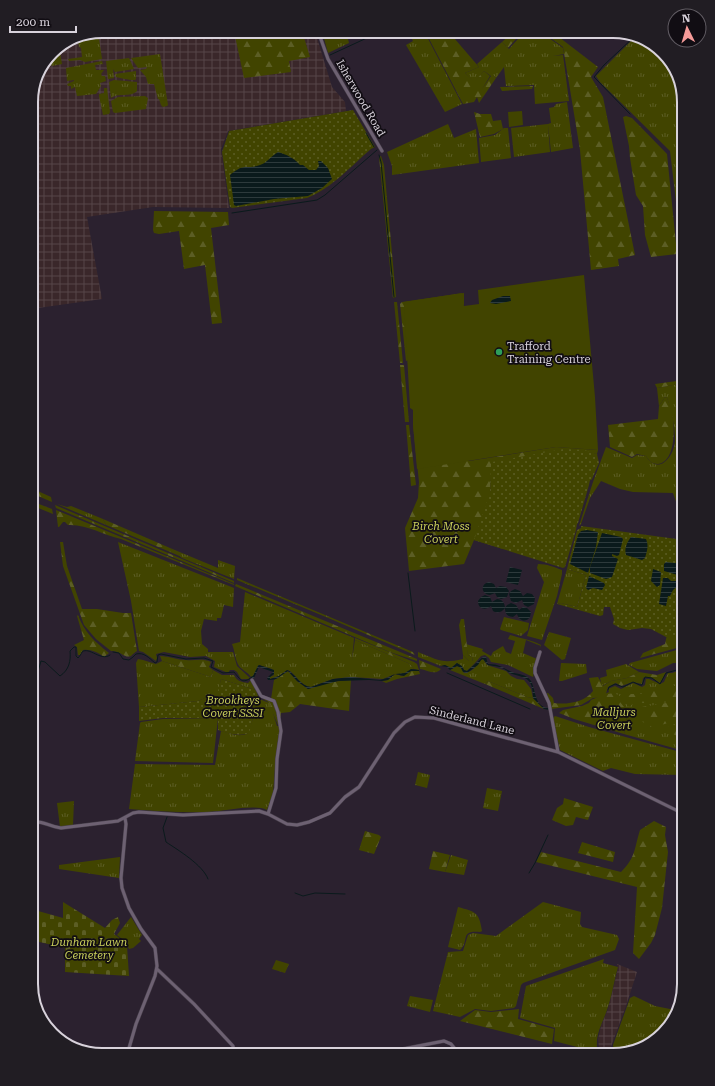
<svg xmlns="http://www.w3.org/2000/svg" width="715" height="1086" viewBox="0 0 715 1086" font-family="'Roboto Serif',serif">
<defs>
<pattern id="industrial-grid" width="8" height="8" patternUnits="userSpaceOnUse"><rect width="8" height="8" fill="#3a272a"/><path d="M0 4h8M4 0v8" fill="none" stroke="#564548"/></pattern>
<pattern id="grass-tufts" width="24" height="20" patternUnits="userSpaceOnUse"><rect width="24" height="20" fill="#414400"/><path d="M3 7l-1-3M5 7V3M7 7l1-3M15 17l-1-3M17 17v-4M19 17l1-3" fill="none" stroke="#5c5e25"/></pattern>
<pattern id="forest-firs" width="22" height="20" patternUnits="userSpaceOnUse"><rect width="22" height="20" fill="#414400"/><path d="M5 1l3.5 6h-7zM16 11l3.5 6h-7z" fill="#5c5e25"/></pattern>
<pattern id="cemetery-stones" width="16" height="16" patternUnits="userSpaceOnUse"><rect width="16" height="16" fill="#414400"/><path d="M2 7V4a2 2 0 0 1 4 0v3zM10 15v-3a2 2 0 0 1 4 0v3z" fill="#5c5e25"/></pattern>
<pattern id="park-dots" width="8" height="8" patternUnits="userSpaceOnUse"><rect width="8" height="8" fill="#414400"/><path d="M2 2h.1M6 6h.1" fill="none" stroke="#5c5e25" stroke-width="1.8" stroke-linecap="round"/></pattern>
<pattern id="water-rules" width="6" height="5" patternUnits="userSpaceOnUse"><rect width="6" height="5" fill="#0a1a1c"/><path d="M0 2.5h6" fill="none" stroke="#2d3a3c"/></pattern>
</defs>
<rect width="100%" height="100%" fill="#2b212f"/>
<path fill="url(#industrial-grid)" d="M102,31h213l17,56 13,15 1,9 -118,20 -7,18 8,59 -76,-1 -66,10 15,82 -71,10v-212l21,-45 23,-16z
M617,964l20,8 -11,34 -18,49h-8l-2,-16 3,-13 7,-17 9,-36 1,-6z"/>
<path fill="url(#grass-tufts)" d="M322,31h24l3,12 -21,10z
M408,31h16l38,73 -17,8 -39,-67 7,-4z
M525,31h14l24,17 1,6 -11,2 10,-1 6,46 -34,3 -1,-19 -28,1 -2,-19 -8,11 -2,-2h-3l-7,-5 -10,12 -9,-10 14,-6 -2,-3 25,-22 7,7z
M98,32l4,27 -17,3 -5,-2 -11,1 -1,-2 14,-2 -1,-9 -2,-1 -1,-5 -14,1 11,-7z
M635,37l7,2 22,17 11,11 9,35v152l-2,-2 -12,-101 -70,-69 -4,-6z
M59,47l3,17 -10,2 -1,-2 -5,1 6,-13z
M160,54l8,51 -1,1 -4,1 -2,-2 -2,-6h-1l-4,-15h-6l-2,-7 -6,-7 6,-1 1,-2 -9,1 -7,-10z
M129,58l5,11 -19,3 -2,-3 1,9 -6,1 -2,-18z
M102,61l1,3 -8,1 1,5h8l-3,4 1,2h3l1,5 -6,2 1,3 -5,8 -19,2 -2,-9 -4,2v-3h-3l-1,-2 7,-3v-1l-7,1 -1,-13z
M136,71v8l-1,1c-8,0 -13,-2 -19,-3l-1,-3z
M114,80l23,2v9c-7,7 -18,1 -26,7l-2,-16z
M104,88h3l3,24 -1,2 -6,1 -4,-19v-2l5,-1z
M145,96l3,2 -2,11 -31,4 -2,-1 -2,-11 7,-4z
M567,102l6,46 -22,4 -3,-28 3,-1 -2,-15 5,-1 2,-3z
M448,124l6,14 22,-9 3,34 -87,12v-9l-5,-14z
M548,124l2,28 -36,5 -3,-29z
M504,128h4l3,30 -30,4 -2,-24 16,-3z
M684,383l-3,23 3,8v110l-11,-31 -40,-1 -13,-3 -19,-8 -11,17 -9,26 -2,2 14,-44 13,-35 26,11 5,-3 9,1c12,20 28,1 29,-15 0,-14 -3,-29 -8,-43l-2,-1 -6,9 -2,-18z
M57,504l10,3 4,-1 32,13 3,6z
M118,542l116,46 -1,19 -9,-2 -3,13h-4v3l-13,-2 -3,12 1,13 6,5v3h25l4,14 13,12 -2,1h-7l-4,-7 -3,-2h-4l-2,3 -14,-6 1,-6 -9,-5 -16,1 -26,-5 -8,2 1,4 -1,3 -13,-9 -4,-1 -8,-50z
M170,548l48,20v-8l17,6 -1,13 -52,-21z
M538,564c9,0 16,3 24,6v4l-5,22 -15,44 -15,-4 17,-54 -7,-14z
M567,569l19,6 -9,32 -16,-4 -4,1z
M237,578l100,42h-4l-96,-40z
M245,592l109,46 -2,22 3,-20 53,23 4,3 2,3 -12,5h-7l-12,5 -32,-2 -18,2 -22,8c-11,-1 -15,-13 -23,-17l-9,6 -9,3v-2l4,-2 -2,-6 -13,-4 -1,1 -5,10 -2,1c-3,-5 -9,-7 -12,-11 -4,-6 -4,-15 -7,-22l8,-2z
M504,617l25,6 -1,7 -7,6 -20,-6 -1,-1z
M549,632l22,6 -6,21 -3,1 -18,-15z
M510,635c10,3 22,5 31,10l-1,3 1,-2 -15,-6 -3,13 14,6 -4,18 -25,-12 -17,-3 -2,-4 -4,-3 -4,1 -6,7 -8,8 -3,-1 -1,-2 -6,-5 -6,5 -6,-3 -4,1 -23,-9v-5c20,8 24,12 45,7v-4l6,6h4l-1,-4 -4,-2 -2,-11 17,5 -1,2 9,5 2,-4 10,-6 3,6 5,2 4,-13 -7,-2z
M684,648v15h-11l-16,8 -20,-2 -8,-4 1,-2z
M138,659l5,1 13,4 6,-3 49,16 2,-7 9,5h12c3,6 7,7 14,8l3,-3 5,10 -35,-11 -3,16 -9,1 -11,5 -59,6 -3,-44z
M483,659l4,6 19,6 5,5 6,3 7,1 7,9 2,9 -6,-1 -39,-16 -3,3 -35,-14 7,-4 4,2 3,5c7,0 13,-7 17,-13z
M561,663l25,1 1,9 -25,8h-3z
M626,664l13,8 -12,6 -16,3 -9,5 -2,-8 7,-2 -1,-6z
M684,669v82l-60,-17 4,-24 -3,-2 -34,-8 18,-8 -1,-3 7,-3 6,3 12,-6 9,4 3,-2 1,-6h3l11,5 4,-2 4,-9h4z
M259,699l11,4 7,23h3l-4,29 -3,38 -6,17c-12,-6 -42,1 -58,2 -26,1 -53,-1 -80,-3l6,-45 80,1 6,-34c8,2 19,7 27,2l5,-14v-8z
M555,716l34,11 95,26v22l-49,-1 -24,-6 -8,3 -43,-21 -7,-32z
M218,718l-5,45 -78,-2 5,-38 1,-1 22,-3z
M418,772l12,3 -3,13 -12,-3z
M487,788l15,3 -4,20 -15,-3z
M74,801l-1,24 -13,2 -3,-24z
M451,855l17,5 -4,15 -19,-3z
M120,857l-1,21 -60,-9v-4z
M543,902l38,10 -1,12 2,3 35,8 2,4 -4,11 -92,33 -2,2 -5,21 -2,2 -23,3 -16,-2 -15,8 -27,-6 15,-59 15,-1 5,-16 5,-2 23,3z
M458,907c17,5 21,4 24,24l-2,1c-21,-2 -10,9 -20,18l-12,-3z
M131,917l11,18 -3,4 2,2 -8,7 -4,1 -3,-7 -9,-7z
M604,959l-1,4 15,4c-4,14 -6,29 -11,43 -6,17 -13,26 -9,45h-10l1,-5 -35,-9 1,-13 -35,-10 6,-32z
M410,996l23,4 -3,12 -23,-6z
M634,996l21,10 20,4 2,2 -3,8 -26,26 -21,5 -14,-3v-3l17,-47z"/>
<path fill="url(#forest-firs)" d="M230,31h72l8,26 -21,4 2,11 -47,6 -9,-42h-4z
M425,31h23l31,36 -14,6 9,9 10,-11 6,5 -8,13 9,-13 2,-1 3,3 -17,25 -2,-6 -3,5 -11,2z
M514,31h9l-15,17 -6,-6z
M541,31h10l47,36 -7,10 12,20 32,158 -17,4 1,7 -28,4 -11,-120 -17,-103z
M533,86l-1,3 -30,2 -2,-4z
M474,112l6,2h11l2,7 8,-1 2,9 -9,5 -14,3z
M626,116l6,2 35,36 10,100 -26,3 -6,-22 -2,-29 -7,-11 -6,-37 -1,-12 -6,-29z
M381,156l3,9 12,132 -3,1 -14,-141z
M154,211l74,1 1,13 -18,3 11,95 -10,1 -7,-59 -21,4 -5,-38 -20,3 -5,-1 -1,-3z
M464,293v11l-51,54 -7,3 -6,-57 2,-2z
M394,302h3l6,61h-3z
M400,365h4l5,57h-4z
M684,380v3l-27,5 -2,-4z
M665,397l2,1c2,5 4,10 5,15 3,13 4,49 -14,51 -6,0 -9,-3 -12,-8l-9,-2 -5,3 -22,-10 -2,-22 50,-6 1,-13z
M406,425h3l7,60 -5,1z
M413,425l56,36 87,-14 42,3 -1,4 -13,-3 8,28 -3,2 -38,-9 -59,-10 -2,31 13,56 -29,-9 -10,24 -55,7 -4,-43 13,-30 1,-16z
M31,488l20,9 1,5 -21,-9z
M31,501l21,8 1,5 -22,-9z
M55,505l179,76v2l-178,-75z
M56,510l178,74v1l-113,-46c-18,-4 -34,-15 -53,-14l-3,-3h-2l-4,5h-1z
M103,519l67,29 12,9 -76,-32z
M60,542h3l4,24 15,43h15l26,4h8l6,38c-2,1 -4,3 -6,5 -6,3 -11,-6 -20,-5l-15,-12 -12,-14 -21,-59z
M684,583v63l-44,12 3,-5 22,-9 3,-14z
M236,584l181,75v2l-27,-9 -155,-66z
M78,615c6,17 17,27 31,38l-5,4c-6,-5 -14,-8 -21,-7l-3,5h-2l-1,-8 -3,-2 10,-5 -7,-24z
M461,619h3l4,36 4,2 1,5 -4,-1 -6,-6 -4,-30z
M337,620l76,32 2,3 -82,-35z
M355,638l59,24 3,2 2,6 -5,-1 -2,-3 -4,-3 -53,-23z
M160,656c9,0 17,4 26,4 9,1 16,-2 25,2l-2,5 4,3 -2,7 -49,-16z
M419,660l22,9c-6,7 -13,1 -21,0z
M288,671l9,10 11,8 22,-7 21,-2 -2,31 -49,-7 -10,8 -9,1v11l-3,1 -7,-16 -1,-6 -7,-4h8l3,-19z
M411,671h8l1,3 -23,5 -11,4 -4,-2 6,-1 7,-6 7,2z
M639,672l18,3 9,-3 -6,11c-5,-3 -11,-8 -17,-5l-1,6 -9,-2 -12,4 -5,-3 -8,4 -3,10 -12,1 -12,7 -30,4 -4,-16h1l5,5 1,5c13,2 31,-1 39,-12l-4,-13 9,-1 5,9 8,-5 16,-3z
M488,681l39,16 6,1 11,11 -59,-25z
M684,684v18l-40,1 -9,-1 -6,5 -5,-7 1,-2 6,-4h16l10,-5 11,-1 6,-2z
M614,693l6,3v6l8,10 -3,13 -1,9 -50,-15 -15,-6 4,-3 19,-4 7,-3 2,-3 13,-2 4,-4z
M666,703l18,2v9l-6,6 -17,5 -5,4 -17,-9 -6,-7 3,-5z
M684,720v19l-20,-9v-2l11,-3z
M564,798l29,9 -5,13 -12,-3 -3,8 -7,1 -14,-6 5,-12 6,-4z
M654,821l12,6 -1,8 3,17 -6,56 -7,27 -4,8 -12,16 -6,-6 4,-66 -101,-25 5,-10 80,20c15,-15 13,-23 19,-42z
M365,831l14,4 2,2 -7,17 -15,-4z
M582,842l33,10 -2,10 -35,-9z
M433,851l17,4 -5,17 -16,-3z
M276,960l13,4 -4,9 -13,-4z
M519,1009l-1,10 36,10 -2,15 -92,-23 15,-11 16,2z"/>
<path fill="url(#cemetery-stones)" d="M63,902l42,26 7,-8 6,-3 2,6 -6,11 11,8 2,4 2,30 -64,-4v-24l-34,-8v-31l32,9z"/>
<path fill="url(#park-dots)" d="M353,110l22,37 -4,2c-20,17 -39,39 -64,49l-75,10 -2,-1 -8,-55 7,-21z
M564,449l20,1 13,4 2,9 -7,16 -2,1 -1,5 -11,38 -1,1 -1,6 -11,37 -2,1 -89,-28 16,-47 1,-29 1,-2z
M581,526l103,14v97h-18l-15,-8 -9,-1 -14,2 -8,-2 -7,-4 1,-5 -4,-12h-6l-1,8 -3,1 -43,-12 4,-1 16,4 9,-32 -19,-6 10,-39 4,-2z
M221,679l35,11 3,9 -6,12v8l-4,14c-9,4 -23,0 -31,-3v-12h-55l-24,3v-14l59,-6 11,-5 8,-1z"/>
<path fill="#414400" d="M522,111l1,14 -14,2 -1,-15z
M584,275l11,122 3,53 -42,-3 -139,22 -4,-44v-15l-3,-2 -6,-106 58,-9 2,13 15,-2 -1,-14z"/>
<path fill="url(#water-rules)" d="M278,152c9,3 15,5 22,13h3l6,5h7l3,-4 -1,-5h3l7,7 4,11 -10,9 -14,8 -34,3 -38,7 -2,-1 -4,-30c15,-13 15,-5 30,-10 7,-2 11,-9 18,-13z
M503,296h7l1,5 -15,3 -6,-1 2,-3z
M587,530l11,2 -2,15 -8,26 -18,-9 8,-29 3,-4z
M602,533l19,4 2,2 -4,16 -2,1 -5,-2v2l6,3 -6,18 -6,2 -16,-6v-6z
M631,537l15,2c3,7 1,12 -1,19l-3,2 -16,-5c-2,-6 1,-13 5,-18z
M666,562l18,2v11l-3,1 -17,-5v-7z
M510,567l12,3 -4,15 -12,-3z
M653,569l8,3 -1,13 -3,2 -6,-6z
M589,576l15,7 1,2 -3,5 -9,-2 -5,2 -2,-2z
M663,578h5l3,3h8l2,2 -8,7 -3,6h-2l-2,10 -7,-2z
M489,582l5,2 2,4 4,-2 6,1 3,4 -2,6 -6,2 -4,-2 -2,-4 -5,2c-9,-1 -10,-11 -1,-13z
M515,589l5,2 3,5 4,-3 5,1 3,4 -1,6 -6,3 -4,-2 -2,-5 -6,3 -5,-2 -2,-7 2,-3z
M485,595l5,2 2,5 5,-3c5,0 8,4 8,9l2,-3 4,-2 5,2 3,5 4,-3 4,1 4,4 -1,5c-4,6 -11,4 -13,-3l-4,3c-6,0 -8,-4 -8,-9 -3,4 -7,6 -12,3l-2,-5c-6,5 -13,3 -13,-5l3,-4z
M483,657h3l2,7c12,0 15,4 24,8 6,3 14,1 19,9 5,9 3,25 17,27l1,2 -5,-1 -11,-11c0,-18 -5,-20 -21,-24 -3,-1 -6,-4 -8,-5 -5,-3 -11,-3 -16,-4l-5,-6 -2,1 -3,5 -11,8 -4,-1 -2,-4 -4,-2 -7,4 -3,-3 -6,-1 4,-1 6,3 6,-5 5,3 2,4 3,1z
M259,665l15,5v4l-4,3v2l9,-3 8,-6c9,4 13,16 24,17l22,-8 18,-2 29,3 7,-2 8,-4 10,-1 6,-4 8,1v1h-8l-7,5 -9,-2 -7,6 -6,1 -13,-1 -31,1 -30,8 -11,-8 -9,-10c-7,4 -11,10 -20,9l-1,-2 6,-6 -14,-5 -5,11h-2l-1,-1 2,-1 5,-10z"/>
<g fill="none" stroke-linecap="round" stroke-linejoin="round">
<path stroke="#0a1a1c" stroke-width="1" d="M644,40l17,13
M330,55l52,-24
M630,114l-36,-37 10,-12 30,-28
M366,133l8,14
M379,155l2,7 13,135
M232,213l85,-13 8,-5 52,-45
M408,573l7,58
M113,652l6,1 4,6 6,1 4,-3 3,-3c8,-2 13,4 19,9l2,-1 1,-7 3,-1 25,5 18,-1 9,3 -2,6 12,6 11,-1c6,7 8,13 18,5
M31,673l2,1 4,1 4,-14 4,1 15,14c9,-6 11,-15 10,-25l4,-4h2v9l2,2c2,-2 3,-4 4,-6 7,-6 19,10 28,3
M447,673l83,36
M608,690l1,-3 6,-3 8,3 10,-5 7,3h2l3,-8 7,1 8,6 6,-11 18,-5
M167,817l-4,11 3,14c12,8 37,23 42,37
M529,873l6,-10 13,-28
M295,893l8,3 12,-3 30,1"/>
<g stroke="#473f4a" stroke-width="4">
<path id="minor" d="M318,31l10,28 54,92
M540,652l-5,16v5l14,30 9,49
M252,680l9,16 13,5 4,11 3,19 -4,28 -1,29 -8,26
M125,818l1,6 -5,54 1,10 7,20 12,21 14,19 2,18 -2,10 -19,48 -9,31
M31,822c13,-2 18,5 30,6l57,-7 15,-8 6,-1 44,3 76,-4 9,3 19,10 10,1 12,-3 21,-9 15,-16 14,-10 35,-54 11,-11 10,-5 19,1 124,34 126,62
M157,969l37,35 39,42 1,9
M677,1009l1,-18 6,-43
M372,1055l72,-14 7,3 9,11"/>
</g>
<use href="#minor" stroke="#6d6172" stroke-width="3"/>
</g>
<circle fill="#2e9e5b" stroke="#110d13" stroke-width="1.5" cx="499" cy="352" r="4"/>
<g text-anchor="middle" stroke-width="3.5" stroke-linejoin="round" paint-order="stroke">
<g font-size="11" fill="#d8d2db" stroke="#110d13">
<text transform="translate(361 98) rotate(60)" y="4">Isherwood Road</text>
<text transform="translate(472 720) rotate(14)" y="4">Sinderland Lane</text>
</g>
<g font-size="11" fill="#d8d2db" stroke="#110d13" text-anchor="start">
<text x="507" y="350">Trafford<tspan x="507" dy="13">Training Centre</tspan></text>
</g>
<g font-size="11" font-style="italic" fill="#c8ce5a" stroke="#110d13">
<text x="441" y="530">Birch Moss<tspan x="441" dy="13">Covert</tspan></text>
<text x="233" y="704">Brookheys<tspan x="233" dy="13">Covert SSSI</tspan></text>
<text x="614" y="716">Malljurs<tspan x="614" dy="13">Covert</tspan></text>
<text x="89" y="946">Dunham Lawn<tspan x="89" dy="13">Cemetery</tspan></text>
</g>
</g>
<path d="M0 0H715V1086H0ZM102 38H613A64 64 0 0 1 677 102V984A64 64 0 0 1 613 1048H102A64 64 0 0 1 38 984V102A64 64 0 0 1 102 38Z" fill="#211d23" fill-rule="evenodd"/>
<path fill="none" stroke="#d8d2db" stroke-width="2" d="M102 38H613A64 64 0 0 1 677 102V984A64 64 0 0 1 613 1048H102A64 64 0 0 1 38 984V102A64 64 0 0 1 102 38Z"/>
<g transform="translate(687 28) rotate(355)"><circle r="19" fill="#110d13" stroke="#615c63"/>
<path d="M0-3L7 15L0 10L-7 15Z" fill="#f59b99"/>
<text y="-6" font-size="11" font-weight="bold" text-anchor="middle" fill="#d8d2db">N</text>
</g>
<path d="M10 26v6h66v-6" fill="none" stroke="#d8d2db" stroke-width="2"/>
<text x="16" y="26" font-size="12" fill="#d8d2db" stroke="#110d13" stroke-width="3" paint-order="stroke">200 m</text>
</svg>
